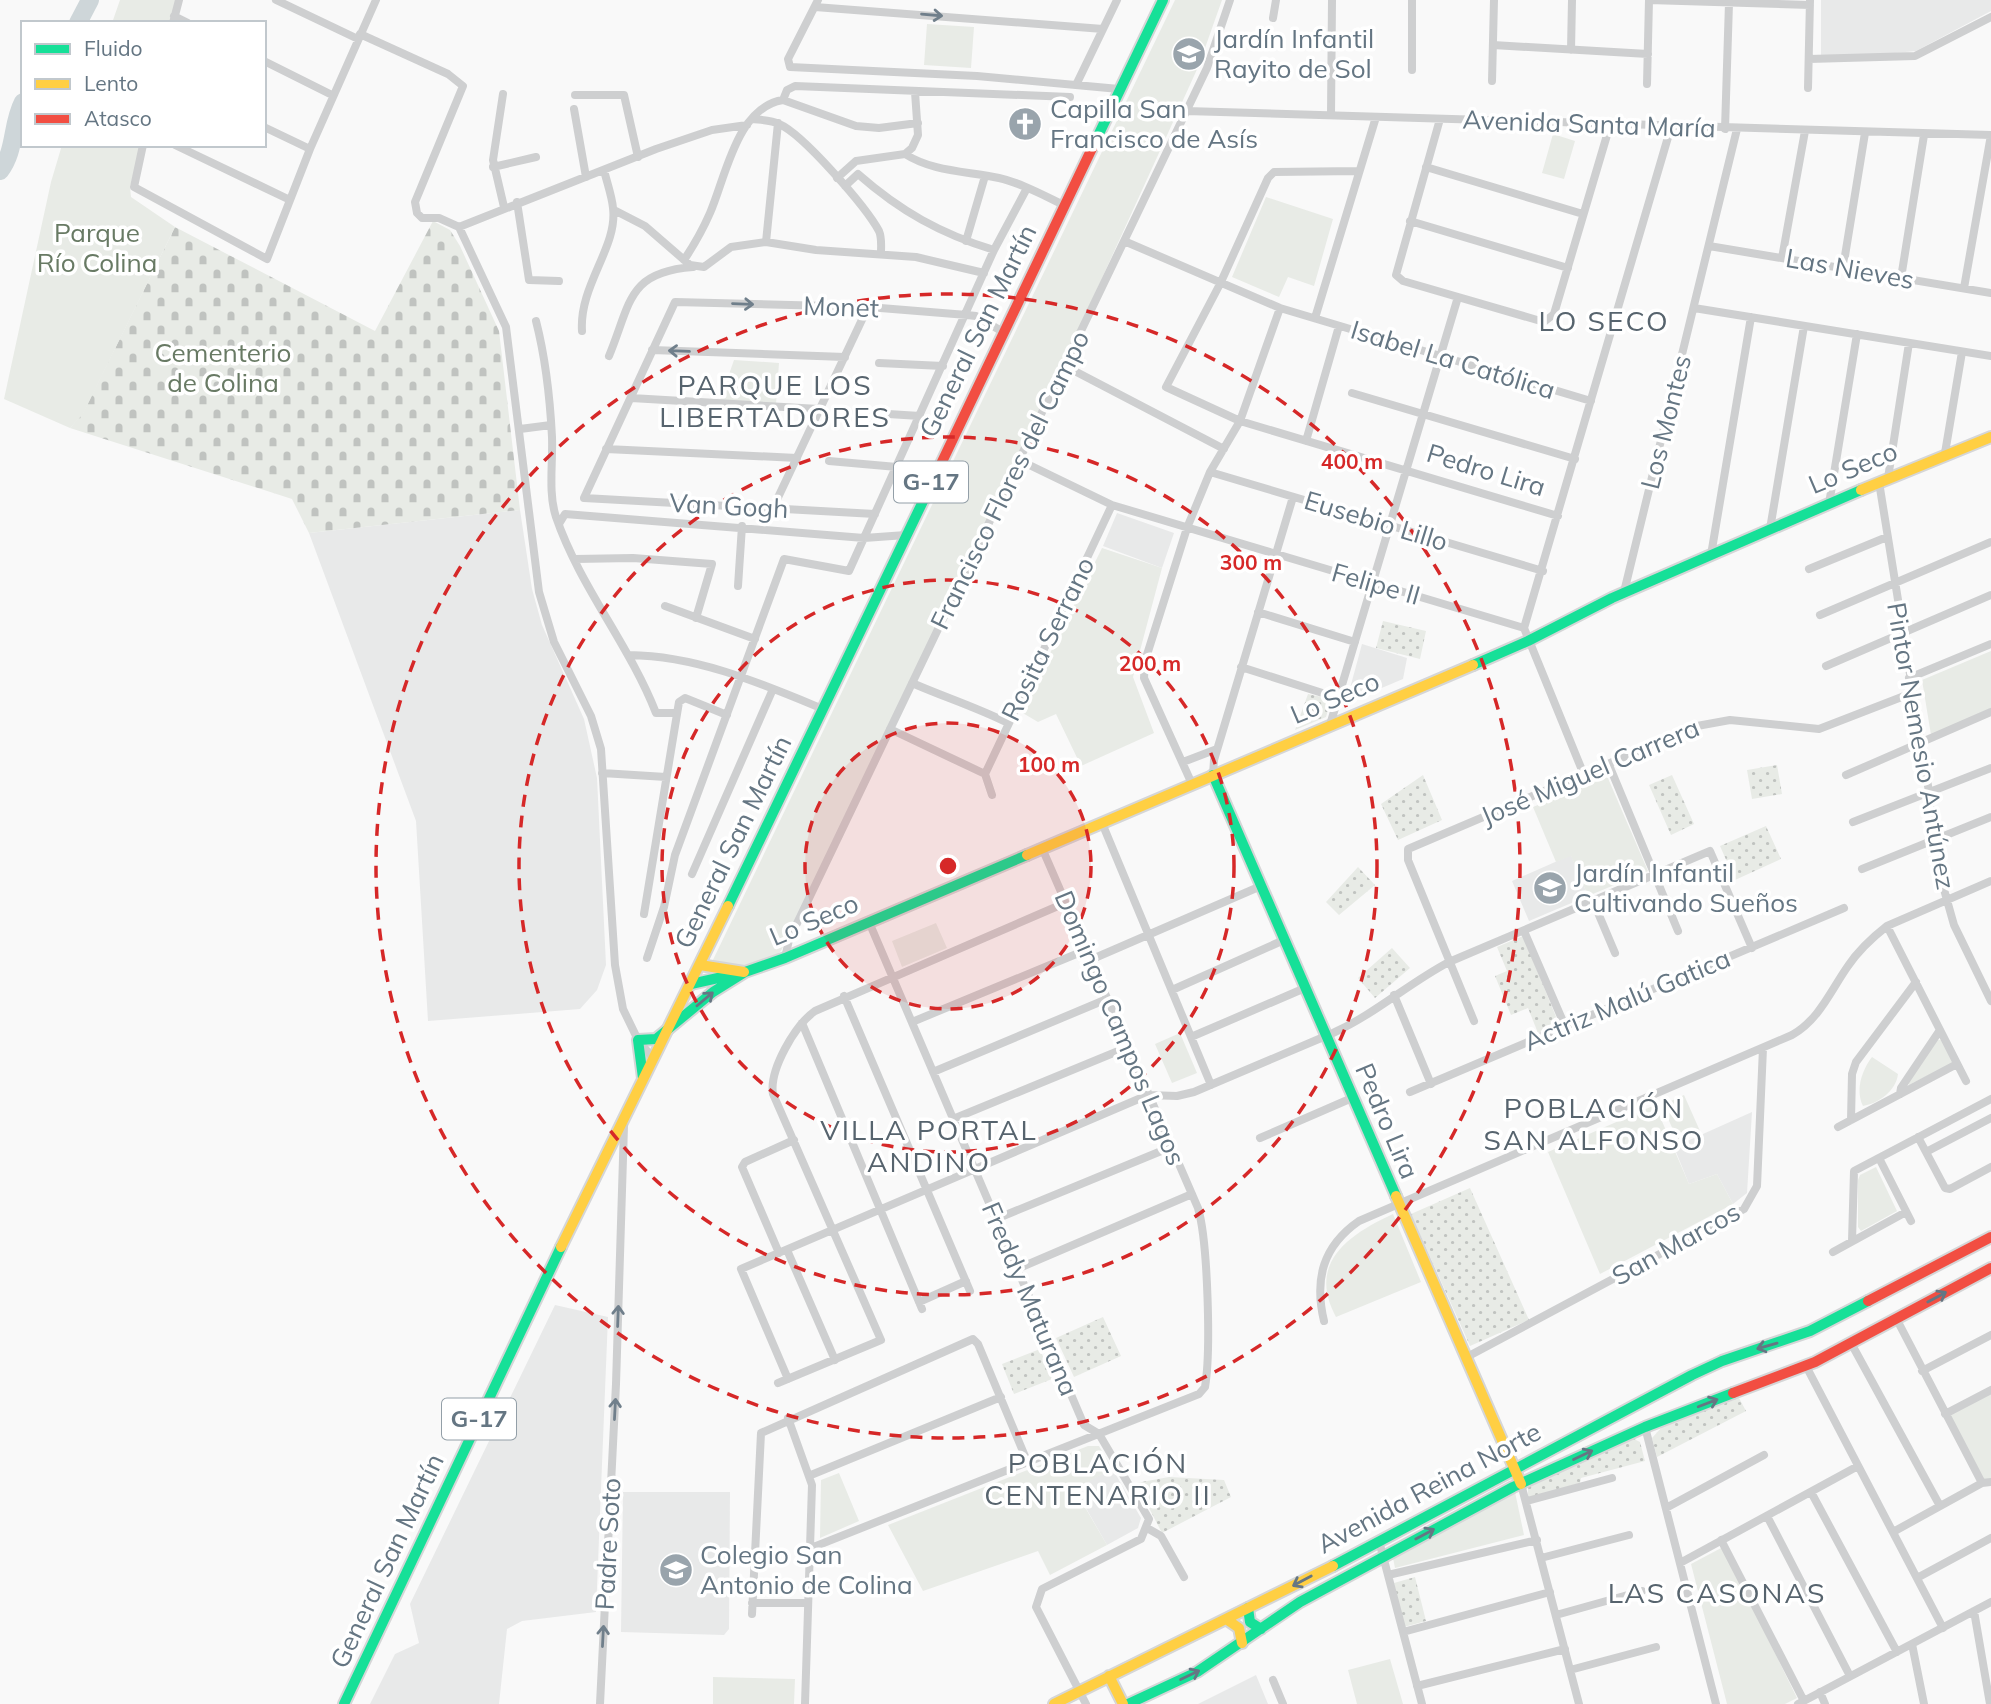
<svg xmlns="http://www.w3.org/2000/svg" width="1991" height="1704" viewBox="0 0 1991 1704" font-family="Mulish,sans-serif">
<defs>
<pattern id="grass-dots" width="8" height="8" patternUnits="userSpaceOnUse" patternTransform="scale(1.75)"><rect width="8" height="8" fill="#e8ebe6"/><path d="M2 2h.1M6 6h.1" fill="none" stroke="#c0c3c0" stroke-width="1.8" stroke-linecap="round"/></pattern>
<pattern id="cemetery-stones" width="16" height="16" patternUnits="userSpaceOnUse" patternTransform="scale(1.75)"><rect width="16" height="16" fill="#e8ebe6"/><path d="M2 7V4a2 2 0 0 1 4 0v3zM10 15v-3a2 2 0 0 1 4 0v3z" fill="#c0c3c0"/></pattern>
</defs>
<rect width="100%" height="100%" fill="#f9f9f9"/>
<path fill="#e8e9e9" d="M1821,0h170v11l-75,40 -42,4h-53z
M520,510l12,79 10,36 42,94 13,59 9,187 -9,25 -17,19 -152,12 -12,-200 -107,-288z
M1117,513l57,20 -12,35 -59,-22z
M1362,644l45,14 -4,21 -57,24z
M1571,855l17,41 -59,25 -17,-40z
M1752,1112l-5,81 -14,11 -16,-30 -28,10 -15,-37z
M555,1305l53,12 -12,295 -74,9 -15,8 -8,75h-129l25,-50 24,-11 -9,-39z
M1112,1468l29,50 -3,10 -31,17 -32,-56z
M623,1492h107l-1,137 -5,6 -103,-3z
M1256,1675l12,29h-70z"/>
<path fill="url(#grass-dots)" d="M1383,621l43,10 -6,28 -44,-11z
M1308,694l23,5 -5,18 -31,13z
M1777,765l5,29 -30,5 -5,-29z
M1423,775l19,45 -44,20 -17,-36z
M1672,775l22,49 -23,11 -22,-50z
M1766,826l15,33 -46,21 -15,-34z
M1358,867l17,18 -36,30 -13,-13z
M1523,936l36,88 -21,9 -10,-25 -17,7 -16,-39 12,-5 -10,-24z
M1392,948l18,20 -35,30 -17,-20z
M1470,1188l59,132 -59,26 -59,-132z
M1103,1317l18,39 -47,21 -18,-39z
M1040,1349l12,30 -38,15 -12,-30z
M1739,1398l7,13 -89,46 -5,-19 10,-11z
M1632,1438l8,4 5,19 -64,17 -1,5 -52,15v-12z
M1169,1477l55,3 7,17 -69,36 -26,-50z
M1415,1577l11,44 -22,6 -10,-44z"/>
<path fill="url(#cemetery-stones)" d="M433,221l17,9 10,16 39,85 21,179 -211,23 -17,-34 -222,-71 13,-15 92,-186 200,104z"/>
<path fill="#e8ebe6" d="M120,0h57l-5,23h-60z
M1175,0h47l-23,65 -173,380 -245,506c-16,17 -48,16 -70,13z
M927,24l47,3 -3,41 -47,-3z
M1553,134l22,7 -11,38 -22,-6z
M62,145h79l-11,42 1,10 44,30 -92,187 -13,14 -66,-29 47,-217z
M1266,197l67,22 -19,67 -26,-9 -9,20 -47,-20z
M734,360l45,3 -3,41 -56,-4z
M1102,548l60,20 -29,109 21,56 -73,33 -25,-52 -18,8 -17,-10z
M1991,651v57l-60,27 -9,-55z
M1607,776l41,95 -60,25 -17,-40 -15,6 -23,-55z
M936,923l11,25 -45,19 -10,-26z
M1180,1033l17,40 -25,10 -17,-39z
M1937,1040h4l12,23 -44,22 -2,-3z
M1872,1057l26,17c-2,17 -19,29 -35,32 -8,-16 -1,-36 9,-49z
M1684,1095l16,36 -22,10 -16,-36z
M1655,1105l34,79 28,-10 16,30 -133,70 -52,-122z
M1876,1167l21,44 -36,20 -3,-4v-47l2,-5z
M1393,1214l28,68 -85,35c-29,-54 12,-82 57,-103z
M1991,1393v88h-8l-36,-66z
M1088,1446h11l13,22 -37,22 32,55 -57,30 -12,-24 -115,40 -35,-66z
M839,1473l20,48 -39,17 1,-58z
M1515,1492l9,43 -129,33 -2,-10z
M1723,1547l74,151 -12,6h-58l-36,-140z
M1390,1659l13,45h-46l-9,-34z
M713,1677l82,2 -1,25h-81z"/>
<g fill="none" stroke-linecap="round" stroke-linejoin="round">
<path stroke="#ced6d9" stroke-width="18" d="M78,23l12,-23
M0,171c16,-21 11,-46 23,-69"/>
<g stroke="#d5d6d7" stroke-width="14">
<path id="fast" d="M1096,140l67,-140
M1473,665l55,-24 84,-43 249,-108
M1213,775l183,421
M728,906l212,-440
M691,984l54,-12 40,-14 242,-103
M643,1078l-5,-38 18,-1 57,-47 32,-20
M1333,1566l359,-191 30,-14 88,-30 58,-30
M1248,1608l2,14 11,7
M344,1704l217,-457
M1128,1704l69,-32 103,-70 213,-115 132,-60 88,-34"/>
</g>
<g stroke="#d5d6d7" stroke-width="14">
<path id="slow" d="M1861,490l130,-53
M1027,855l446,-190
M700,965l44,7
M1396,1196l125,288
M561,1247l167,-341
M1226,1619l13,9 3,15
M1109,1676l14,28
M1054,1704l279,-138"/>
</g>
<g stroke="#d5d6d7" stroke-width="14">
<path id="jam" d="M940,466l156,-326
M1868,1301l123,-64
M1733,1393l82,-31 176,-94"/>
</g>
<path stroke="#cecfd0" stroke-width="8" d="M276,0l82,39
M818,0l-30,59 2,8 187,9 142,13
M1649,0l161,5
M815,7l288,22
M174,16l14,7
M1273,18l3,-18
M173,23l6,-23
M360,34l88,40 15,12 -48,116 2,11 5,5h17l20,9 47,100 33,265 15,50 37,74 10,33 14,216 8,44 15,31 15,18
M1493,45l155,9
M1571,50l1,-50
M1809,59l106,-3 76,-39
M264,61l68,34
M1412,70v-70
M1492,81l2,-81
M1077,83l40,-83
M1647,84l2,-84
M1808,88l2,-88
M503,94l-10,66 11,47
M575,95h49l14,62
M783,100l73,26 23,2 39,-5
M574,109l12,68
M1186,111l805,24
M1331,115l1,-115
M752,119c8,1 19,1 27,5 24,10 87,83 100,107 3,7 2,14 2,22
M1440,119l-44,156 7,6 141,41 10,-8 56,-189
M264,127l46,22
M1725,129l4,-126
M143,145l-9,42 133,72 43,-110 66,-149
M175,145l115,55
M905,154c28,18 62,17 94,24 22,5 44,17 65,27
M493,167l43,-10
M1426,167l157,47
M1359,171l-85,1 -6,6 -48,106 -54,103 74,34 318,95
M837,178l19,-17 49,-7 7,-6 6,-13 -3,-43
M845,186l13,-12c42,37 83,60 136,76
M517,202l12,78 30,1
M614,210l31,16 45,39 14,2 27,-20 35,-5 50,8 100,7 68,16
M1410,221l158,47
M459,227l197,-78 56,-19 35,-5
M966,241l19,-65
M1124,241l156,67 311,93
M766,242l12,-119
M1709,246l282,47
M1782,258l23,-127
M684,260c10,-15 19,-31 26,-47 16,-37 27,-106 73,-113l4,-10 8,-4 275,11
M1843,268l22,-135
M1901,278l23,-143
M1964,288l27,-153
M1694,308l297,48
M1315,318l61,-201
M536,321c10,39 14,77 16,116 1,26 -4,56 4,80 24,70 73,127 100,196h21
M582,331c-3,-46 36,-84 31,-123 -1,-12 -6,-25 -9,-38
M652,350l193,7
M609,356c22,-53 18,-84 84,-89
M879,363l64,3
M1065,366l159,83
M1352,393l223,66
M631,398l188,11
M856,412l64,4
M520,429l31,-4
M1306,441l33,-115
M606,449l191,9
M1945,453l17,-101
M1019,460l93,45 412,123
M829,461l68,6
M1210,472l333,99
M1888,478l21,-135
M1879,482l50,310 5,62 20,71 37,76
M1829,504l28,-170
M773,508l95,-201
M875,514l-291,-16 91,-196 193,5 99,8 9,1 27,16
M559,524l6,-10 299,24 42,-3
M1770,529l34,-203
M1711,555l40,-238
M575,559l58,-1 79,6 -16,54
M1809,569l78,-32
M738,586l4,-60
M1624,592l113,-463
M665,606l90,33
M1258,612l97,30
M1820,615l171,-73
M629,655c69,1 131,28 194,54
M1826,666l165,-71
M1241,667l97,31
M1909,678l82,-34
M912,683c32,14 64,24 96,40
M1330,725l128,-428
M890,729l95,45 7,21
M1183,762l34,-13
M1609,765l69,166
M602,773l64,4
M985,774l127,-269
M1213,775l1,-15 79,-263
M1584,775l-60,-147 147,-501
M1846,775l145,-63
M1192,784l-48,-106 1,-17 42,-133 23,-56 30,-51 40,-113
M1853,822l138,-54
M1102,823l109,262
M1862,869l129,-52
M692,874l81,-185
M1593,901l22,52
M644,914l35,-212 6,-4 42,17
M869,922l215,503 15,9 50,85 -8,20 -99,50 -6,18 50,97
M1887,926l79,155
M1524,931l41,95
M647,958l17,-51 11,-52 109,-296 65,12 145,-321 33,-62
M785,958l4,-18 418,-872 23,-68
M1090,960l171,-74
M1172,990l112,-50
M1394,995l37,89
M844,996l126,295
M1474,1021l-66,-161v-11l289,-123 33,-6 89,9 93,-36
M912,1022l174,-72
M802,1023l120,286
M1191,1037l114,-49
M933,1072l174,-73
M1410,1092l434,-184
M1900,1094l1,-6 39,-58
M953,1119l175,-72
M1851,1120l1,-46 4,-12 60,-80
M1838,1127l119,-63
M1918,1137l27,51 5,1 41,-22
M1260,1138l92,-40
M1926,1152l65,-34
M1879,1158l32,63
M996,1219l175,-72
M1852,1241l2,-70 137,-72
M787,1250l48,110
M1833,1252l73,-40
M779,1253l-37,-86 3,-5 49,-22
M1017,1269l175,-75
M919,1302l47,-21
M1896,1318l86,165
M1324,1321c-10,-42 -1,-75 35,-100l433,-186c27,-15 39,-45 56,-69 10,-15 25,-29 39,-40l104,-45
M1851,1343l89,163
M1465,1358l279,-149 13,-23 6,-138
M1806,1366l137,262
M1922,1371l69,-36
M788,1379l-47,-110 407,-174 29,1 17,-4 139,-59c42,-19 76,-50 116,-71l261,-111 42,97
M778,1383l103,-43 -108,-246c-4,-24 22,-69 42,-83l250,-108
M1945,1414l46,-24
M788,1418l24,67 -7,219
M1645,1427l71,277
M811,1475l190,-78
M1521,1484l58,220
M1811,1492l86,160
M1527,1501l85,-23
M1666,1508l98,-53
M1767,1516l83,160
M1147,1528l14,8 23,41
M1893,1532l89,-49 9,-1
M1721,1540l83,161
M1379,1541l43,163
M811,1548l388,-154 6,-7c6,-35 3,-145 -7,-179l-156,-360
M1541,1558l88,-23
M1680,1563l178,-97
M1388,1575l149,-35
M1917,1578l74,-40
M752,1603h55
M1974,1611l16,93
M752,1614l9,-181 212,-94 5,5 49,117
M1556,1615l86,-24
M1403,1632l147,-40
M1912,1644l12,60
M1570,1670l86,-23
M1273,1680l10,24
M1417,1686l148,-37
M1820,1692l5,12
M600,1704l16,-320 8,-258
M1798,1704l193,-102"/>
<use href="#fast" stroke="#16e098" stroke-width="10"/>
<use href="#slow" stroke="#ffcf43" stroke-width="10"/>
<use href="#jam" stroke="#f24e42" stroke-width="10"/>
</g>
<defs><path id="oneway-shaft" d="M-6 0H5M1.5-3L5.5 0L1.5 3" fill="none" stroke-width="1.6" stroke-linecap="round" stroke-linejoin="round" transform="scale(1.75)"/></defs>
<g stroke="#707f8b">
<use href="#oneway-shaft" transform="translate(932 15) rotate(5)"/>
<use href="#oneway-shaft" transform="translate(743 304) rotate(2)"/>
<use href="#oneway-shaft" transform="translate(679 351) rotate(-178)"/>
<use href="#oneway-shaft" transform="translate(618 1316) rotate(-88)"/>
<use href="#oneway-shaft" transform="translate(615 1409) rotate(-87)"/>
<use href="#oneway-shaft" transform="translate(603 1636) rotate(-87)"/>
</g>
<g stroke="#657683">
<use href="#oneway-shaft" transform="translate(705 999) rotate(-40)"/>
<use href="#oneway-shaft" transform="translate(1937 1297) rotate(-28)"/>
<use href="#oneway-shaft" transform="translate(1767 1346) rotate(164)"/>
<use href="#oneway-shaft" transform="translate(1708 1403) rotate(-21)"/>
<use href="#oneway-shaft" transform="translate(1583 1455) rotate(-25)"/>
<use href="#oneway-shaft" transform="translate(1425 1534) rotate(-28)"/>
<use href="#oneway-shaft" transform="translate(1302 1581) rotate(152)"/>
<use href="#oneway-shaft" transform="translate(1190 1675) rotate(-26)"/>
</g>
<circle cx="948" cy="866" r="143" fill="#d62828" fill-opacity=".12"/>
<g fill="none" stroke="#d62828" stroke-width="3.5" stroke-dasharray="12 9">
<circle cx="948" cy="866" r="143"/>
<circle cx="948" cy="866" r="286"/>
<circle cx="948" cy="866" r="429"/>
<circle cx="948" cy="866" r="572"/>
</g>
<defs>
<g id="school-disc" transform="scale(1.75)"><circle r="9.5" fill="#99a4ac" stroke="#fff"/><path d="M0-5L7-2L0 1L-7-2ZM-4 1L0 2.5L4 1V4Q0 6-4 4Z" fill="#fff"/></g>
<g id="church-disc" transform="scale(1.75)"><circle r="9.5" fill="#99a4ac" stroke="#fff"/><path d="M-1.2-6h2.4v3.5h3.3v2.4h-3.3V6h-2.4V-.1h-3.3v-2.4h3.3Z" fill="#fff"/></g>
</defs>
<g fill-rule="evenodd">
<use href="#school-disc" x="1189" y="54"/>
<use href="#church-disc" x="1025" y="124"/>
<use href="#school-disc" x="1550" y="888"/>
<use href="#school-disc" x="676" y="1570"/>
</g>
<g text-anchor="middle" stroke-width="7" stroke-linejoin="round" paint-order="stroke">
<g fill="#fff" stroke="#939fa8" stroke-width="2">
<rect x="894" y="461.5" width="74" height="41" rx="5"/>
<rect x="442" y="1398.5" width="74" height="41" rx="5"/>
</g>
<g font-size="24" font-weight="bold" fill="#657683">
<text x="931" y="490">G-17</text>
<text x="479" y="1427">G-17</text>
</g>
<g font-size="26" fill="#657683" stroke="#fff" text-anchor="start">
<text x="1214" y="48">Jardín Infantil<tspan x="1214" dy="30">Rayito de Sol</tspan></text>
<text x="1050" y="118">Capilla San<tspan x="1050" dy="30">Francisco de Asís</tspan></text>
<text x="1574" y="882">Jardín Infantil<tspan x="1574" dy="30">Cultivando Sueños</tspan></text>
<text x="700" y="1564">Colegio San<tspan x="700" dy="30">Antonio de Colina</tspan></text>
</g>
<g font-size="26" fill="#657683" stroke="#fff">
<text transform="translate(1589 124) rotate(2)" y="9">Avenida Santa María</text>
<text transform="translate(1850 269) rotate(10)" y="9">Las Nieves</text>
<text transform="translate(841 307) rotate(2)" y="9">Monet</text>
<text transform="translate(978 331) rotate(-64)" y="9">General San Martín</text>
<text transform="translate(1453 360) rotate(17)" y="9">Isabel La Católica</text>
<text transform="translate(1666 422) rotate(-76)" y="9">Los Montes</text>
<text transform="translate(1853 468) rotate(-23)" y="9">Lo Seco</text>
<text transform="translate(1486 470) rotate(17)" y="9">Pedro Lira</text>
<text transform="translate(1010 480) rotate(-64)" y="9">Francisco Flores del Campo</text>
<text transform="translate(729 506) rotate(3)" y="9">Van Gogh</text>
<text transform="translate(1376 521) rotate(17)" y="9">Eusebio Lillo</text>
<text transform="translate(1376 584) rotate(16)" y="9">Felipe II</text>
<text transform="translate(1048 639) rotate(-64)" y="9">Rosita Serrano</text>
<text transform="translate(1335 698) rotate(-23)" y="9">Lo Seco</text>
<text transform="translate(1921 746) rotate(80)" y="9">Pintor Nemesio Antúnez</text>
<text transform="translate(1590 772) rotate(-23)" y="9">José Miguel Carrera</text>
<text transform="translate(733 842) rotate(-64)" y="9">General San Martín</text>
<text transform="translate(814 920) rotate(-23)" y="9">Lo Seco</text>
<text transform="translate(1627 1000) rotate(-23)" y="9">Actriz Malú Gatica</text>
<text transform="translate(1120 1028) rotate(67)" y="9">Domingo Campos Lagos</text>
<text transform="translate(1387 1121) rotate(67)" y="9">Pedro Lira</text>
<text transform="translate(1676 1244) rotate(-29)" y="9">San Marcos</text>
<text transform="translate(1030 1299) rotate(67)" y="9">Freddy Maturana</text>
<text transform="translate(1429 1488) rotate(-28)" y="9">Avenida Reina Norte</text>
<text transform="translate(608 1544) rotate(-87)" y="9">Padre Soto</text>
<text transform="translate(387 1561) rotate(-65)" y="9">General San Martín</text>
</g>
<g font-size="26" fill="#687a64" stroke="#fff">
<text x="97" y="242">Parque<tspan x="97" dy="30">Río Colina</tspan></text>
<text x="223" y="362">Cementerio<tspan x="223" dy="30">de Colina</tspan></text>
</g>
<g font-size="28" letter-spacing="2" fill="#57646e" stroke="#fff">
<text x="1604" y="331">LO SECO</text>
<text x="775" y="395">PARQUE LOS<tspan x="775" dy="32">LIBERTADORES</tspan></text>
<text x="1594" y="1118">POBLACIÓN<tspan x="1594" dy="32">SAN ALFONSO</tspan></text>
<text x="929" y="1140">VILLA PORTAL<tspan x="929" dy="32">ANDINO</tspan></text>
<text x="1098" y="1473">POBLACIÓN<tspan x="1098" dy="32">CENTENARIO II</tspan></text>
<text x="1717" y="1603">LAS CASONAS</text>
</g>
</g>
<circle cx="948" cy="866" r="10" fill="#d62828" stroke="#fff" stroke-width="3.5"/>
<g font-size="21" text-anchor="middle" font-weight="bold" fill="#d62828" stroke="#fff" stroke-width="7" stroke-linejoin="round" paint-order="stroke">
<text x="1352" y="469">400 m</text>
<text x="1251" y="570">300 m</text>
<text x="1150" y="671">200 m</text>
<text x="1049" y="772">100 m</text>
</g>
<rect x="21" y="21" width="245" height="126" fill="#ffffff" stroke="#c1c8cd" stroke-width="2"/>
<rect x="35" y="44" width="35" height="10" fill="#16e098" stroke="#c1c8cd" stroke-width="2"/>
<text x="84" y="56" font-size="21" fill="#657683">Fluido</text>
<rect x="35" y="79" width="35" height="10" fill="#ffcf43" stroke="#c1c8cd" stroke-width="2"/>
<text x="84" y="91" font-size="21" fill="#657683">Lento</text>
<rect x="35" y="114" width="35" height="10" fill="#f24e42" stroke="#c1c8cd" stroke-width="2"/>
<text x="84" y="126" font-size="21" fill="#657683">Atasco</text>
</svg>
